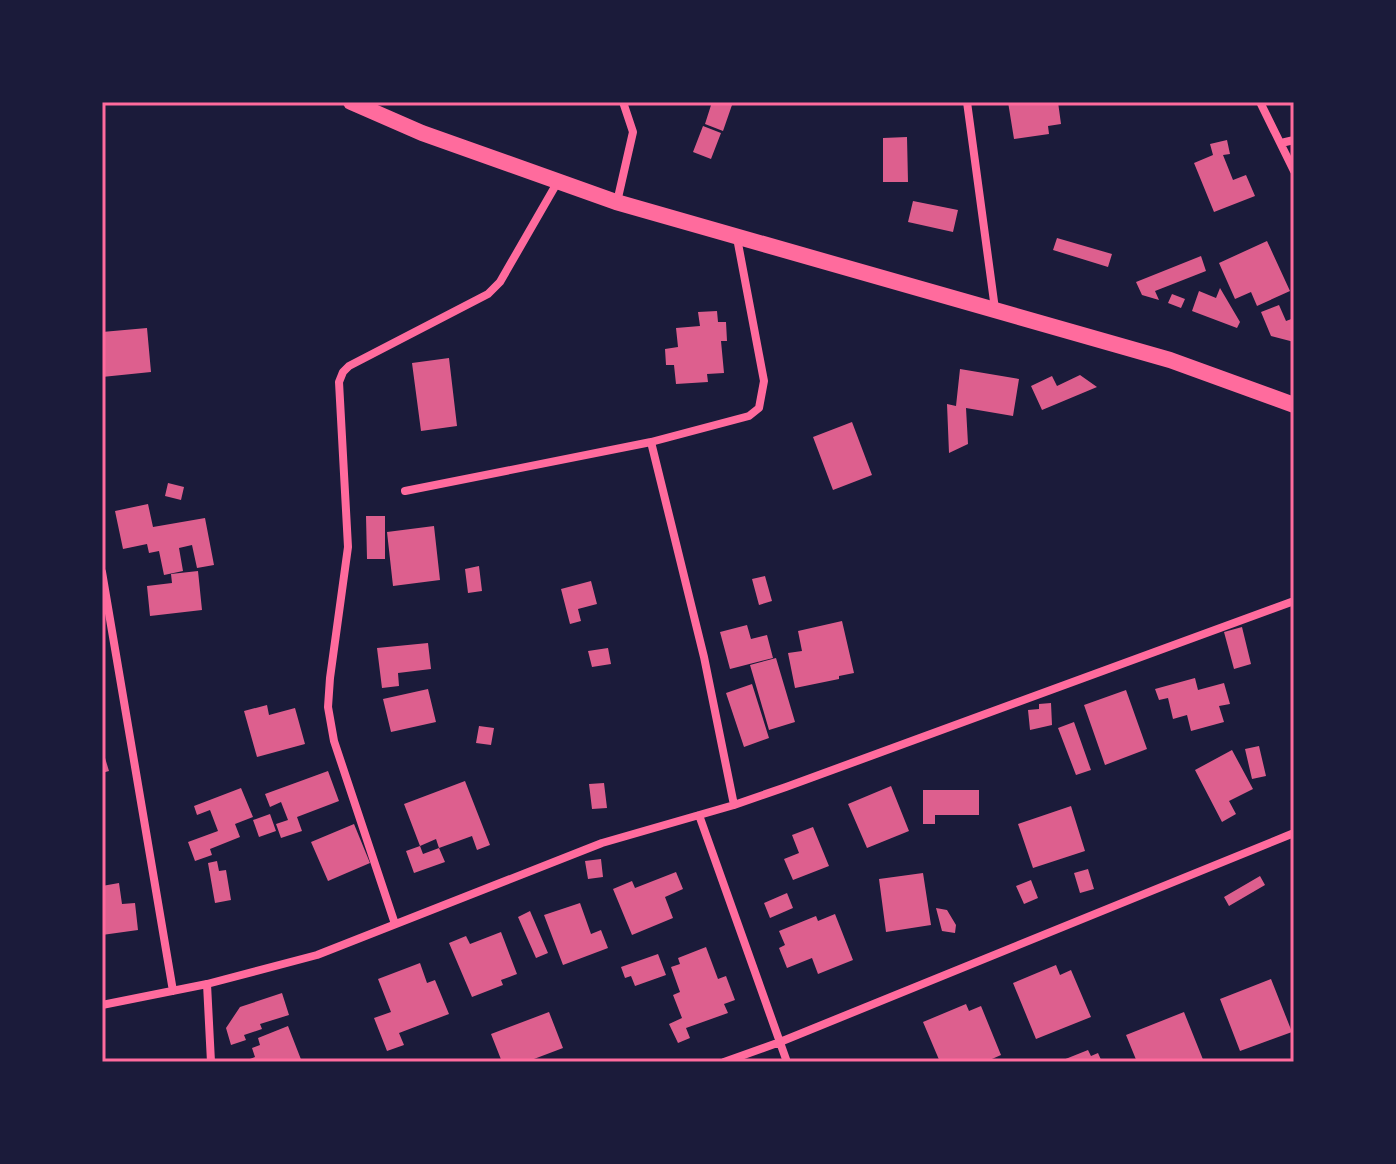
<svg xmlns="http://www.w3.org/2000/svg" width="1396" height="1164" viewBox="0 0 1396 1164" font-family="'Zilla Slab',serif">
<rect width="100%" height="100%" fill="#1b1b3a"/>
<path fill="#dd5f8e" d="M712,102l20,3 -9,26 -18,-7z
M1008,102h50l3,22 -13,2 1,8 -35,5z
M703,126l18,7 -10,26 -18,-7z
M907,137l1,45h-25v-44z
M1227,140l3,14 -7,1 10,25 13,-5 9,21 -41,16 -20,-49 19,-8 -3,-11z
M913,201l45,9 -5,22 -45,-10z
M1057,238l55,16 -4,13 -55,-17z
M1267,241l23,50 -33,15 -6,-14 -16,7 -16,-36z
M1201,256l5,15 -51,20 4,9 -17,-5 -6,-13z
M1220,288l20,34 -3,6 -45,-17 7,-20 17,7z
M1172,294l13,5 -4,9 -13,-5z
M1279,305l7,16 8,-3v24l-23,-6 -10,-24z
M717,311l1,11h8l1,19h-6l3,32 -17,1 1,8 -32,2 -2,-19h-8l-1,-16 13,-2 -2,-19 24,-2 -2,-14z
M147,328l4,44 -49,5v-45z
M449,358l8,68 -36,5 -9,-68z
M960,369l59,10 -6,37 -47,-8 2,36 -19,9 -2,-49 9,2z
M1080,375l17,12 -55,23 -11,-24 21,-10 5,10z
M852,422l20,53 -39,15 -20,-53z
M168,483l16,4 -3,13 -16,-4z
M148,504l5,23 52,-9 9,47 -17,3 -5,-23 -13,3 4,23 -19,4 -5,-24 -10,2 -2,-9 -24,5 -8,-38z
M366,516h19v43h-18z
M434,526l6,54 -47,6 -6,-54z
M479,566l3,25 -14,2 -3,-24z
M198,571l4,39 -52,6 -3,-30 25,-3 -1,-9z
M765,576l7,25 -13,4 -7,-26z
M591,581l6,23 -19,5 3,12 -11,3 -9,-35z
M842,621l12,52 -15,3v3l-44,9 -7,-35 14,-2 -4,-20z
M747,625l4,14 16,-4 6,23 -43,11 -10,-37z
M1242,627l9,37 -17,5 -10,-37z
M428,643l3,26 -33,4 1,13 -17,2 -5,-40z
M608,648l3,16 -19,3 -4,-16z
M776,658l19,64 -26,8 -19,-65z
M1195,678l3,12 26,-7 6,21 -11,2 5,16 -33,9 -4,-16 -14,4 -5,-21 -9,2 -4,-11z
M752,684l17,54 -25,9 -18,-54z
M428,689l8,33 -45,10 -8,-33z
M1126,690l21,59 -42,16 -21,-60z
M1051,703l1,22 -22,5 -2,-20 11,-1v-5z
M267,705l2,10 26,-7 10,36 -48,13 -13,-46z
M1074,722l17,48 -15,5 -18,-47z
M479,726l15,2 -3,17 -15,-2z
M1259,746l7,30 -14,3 -7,-30z
M102,748l7,23 -7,2z
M1232,750l21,39 -24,12 7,13 -14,8 -27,-52z
M328,771l11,30 -42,16 5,14 -21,7 -5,-14 12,-4 -7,-18 -11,5 -5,-13z
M465,781l25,64 -13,5 -5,-14 -33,12 -3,-9 -16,7 -16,-42z
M604,783l3,25 -15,1 -3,-25z
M891,786l18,45 -42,17 -19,-44z
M241,788l12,29 -18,7 5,13 -30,12 2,6 -17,6 -7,-19 30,-11 -8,-21 -13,5 -3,-9z
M923,790h56v25h-44v9h-12z
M1071,806l14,45 -52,17 -15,-44z
M270,814l6,17 -17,6 -6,-17z
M354,824l16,39 -42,18 -17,-39z
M813,827l16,39 -36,14 -9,-21 15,-6 -7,-18z
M420,846l3,8 16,-6 6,14 -31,11 -8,-22z
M601,859l2,18 -15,2 -3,-18z
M217,861l2,10 7,-1 5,30 -16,3 -7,-40z
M1088,869l6,20 -14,4 -6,-20z
M676,872l7,17 -18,8 8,21 -41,17 -19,-46 19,-8 3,7z
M923,873l8,52 -45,7 -7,-53z
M1260,876l5,9 -36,21 -5,-9z
M1031,880l7,18 -14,6 -8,-18z
M119,883l3,21 13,-1 3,27 -36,5v-49z
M787,893l6,15 -23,10 -6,-15z
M580,903l11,31 10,-4 7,18 -45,17 -19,-50z
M936,908l11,2 9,15 -1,8 -13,-2z
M530,911l18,42 -12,5 -18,-41z
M835,914l18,46 -35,14 -6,-16 -25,10 -8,-20 6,-3 -6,-14 37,-15 2,5z
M501,932l16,42 -16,6 2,5 -31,12 -23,-54 17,-7 4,8z
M706,947l12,32 8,-3 9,24 -11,4 4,9 -42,15 4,10 -12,5 -9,-19 13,-6 -9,-23 7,-3 -9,-25 9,-3 -2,-6z
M658,954l8,21 -31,11 -4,-10 -6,2 -4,-11z
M420,963l7,20 8,-3 14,34 -50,19 5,12 -17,6 -13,-33 17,-6 -13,-33z
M1056,965l4,10 11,-5 20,47 -55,22 -23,-56z
M1271,979l21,53 -52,19 -20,-52z
M282,993l7,22 -29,9 2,5 -18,6 2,5 -15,5 -5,-17 14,-21z
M966,1004l3,7 12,-5 20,49 -16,7h-45l-17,-40z
M549,1012l14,36 -37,14h-24l-11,-28z
M1184,1012l20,50h-67l-11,-27z
M288,1026l14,36h-51l-1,-3 5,-2 -3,-9 8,-3 -2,-7z
M1088,1050l3,6 7,-3 4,9h-44z"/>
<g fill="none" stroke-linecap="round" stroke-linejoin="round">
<path stroke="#ff6b9d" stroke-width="8" d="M967,102l28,207
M1260,102l34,69
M1281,143l13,-3
M617,202l16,-70 -10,-30
M651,442l53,215 30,148
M405,491l246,-49 98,-26 10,-8 5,-27 -27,-143
M102,572l71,419
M699,815l88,247
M395,924l-61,-183 -6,-34 2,-29 18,-131 -9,-165 4,-10 6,-6 139,-72 12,-12 57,-99
M207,984l4,78
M102,1005l105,-21 110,-29 285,-112 132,-38 52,-18 508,-186
M724,1062l56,-20 514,-209"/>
<path stroke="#ff6b9d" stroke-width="16" d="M351,102l71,31 194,69 554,158 124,45"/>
</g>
<rect width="1396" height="1164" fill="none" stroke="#1b1b3a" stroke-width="208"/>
<rect x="104" y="104" width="1188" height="956" fill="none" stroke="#ff6b9d" stroke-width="3"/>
</svg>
